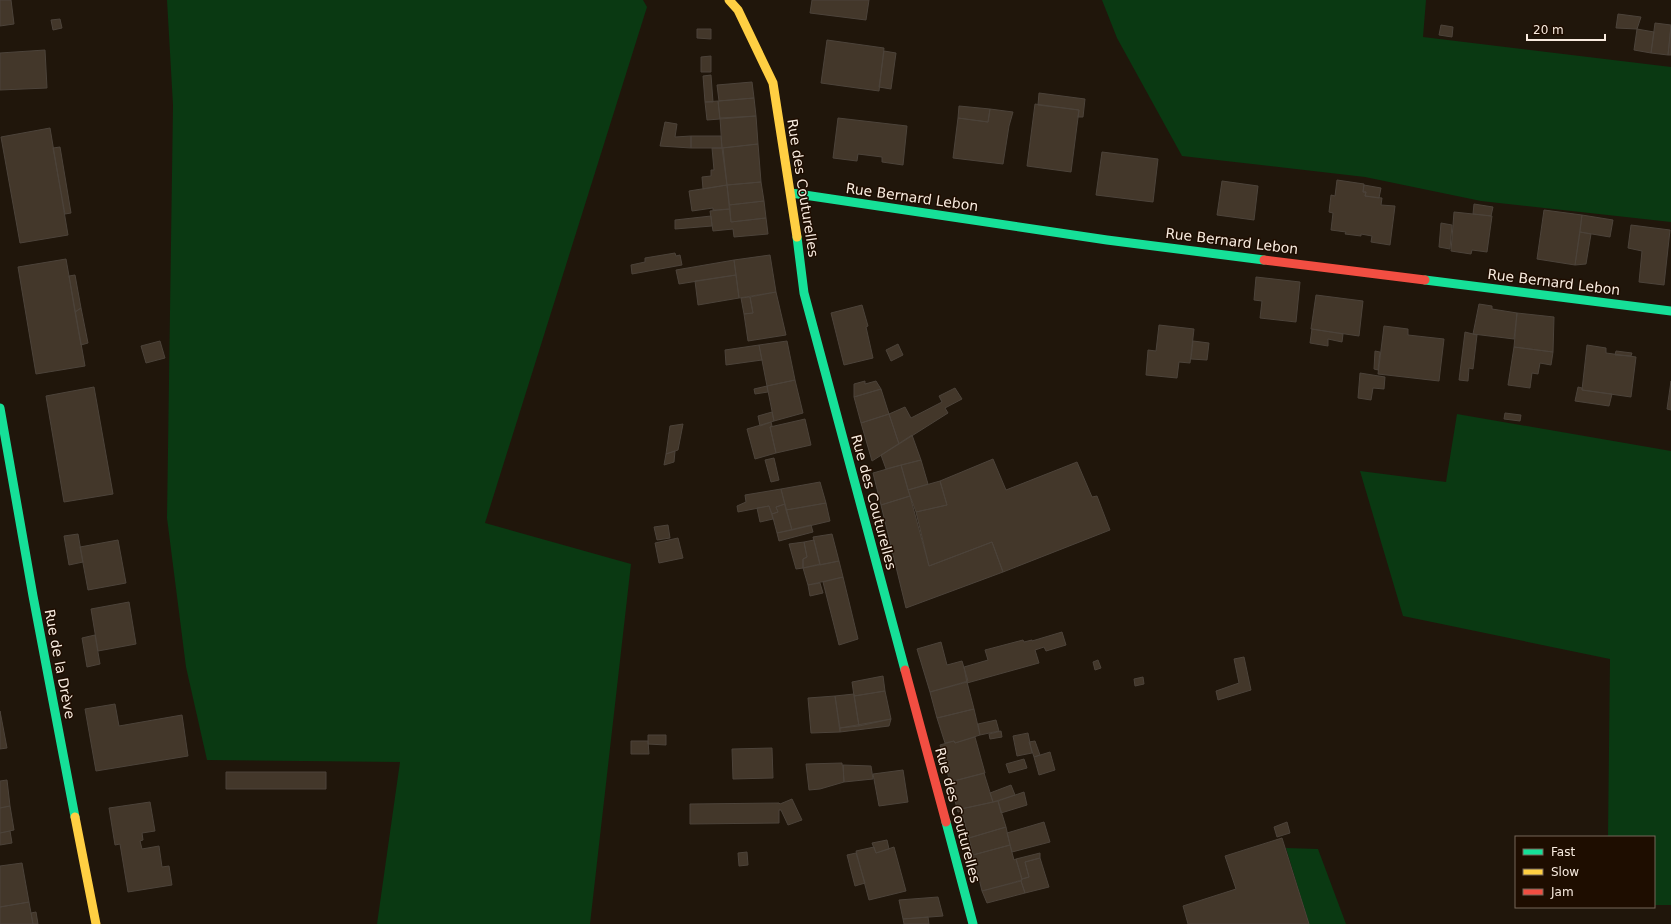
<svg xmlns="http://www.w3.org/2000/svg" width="1671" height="924" viewBox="0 0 1671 924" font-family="'DejaVu Sans',sans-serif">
<rect width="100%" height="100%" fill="#20160b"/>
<path fill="#0a3912" d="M167,0h476l4,7 -162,516 146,41 -41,360h-213l23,-162 -193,-2 -21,-93 -19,-149 6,-413z
M1102,0h324l-3,37 248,30v155l-190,-21 -116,-24 -183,-21 -65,-118z
M1457,414l214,37v454h-17v-68h-46l2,-178 -207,-43 -43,-145 86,11z
M1286,848l32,1 28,75h-37z"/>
<path fill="#43372a" stroke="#4c433a" d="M0,0h11l3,24 -14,2z
M812,0h57l-3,20 -56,-7z
M1618,14l23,3 -4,12 -21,-1z
M60,19l2,9 -9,2 -2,-10z
M1655,23l16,2 -3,30 -17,-2z
M1441,25l12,2 -1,10 -13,-2z
M1671,26v29h-3z
M697,29h14v10l-14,-1z
M1637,29l17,3 -3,21 -17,-3z
M827,40l57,8 -5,43 -58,-8z
M45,50l2,38 -47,2v-37z
M884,51l12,2 -5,36 -12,-2z
M711,56v16h-10v-15z
M711,75l2,27h-8l-2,-26z
M752,82l2,16 -35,3 -2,-16z
M1039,93l46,6 -2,18h-5l1,-7 -41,-5z
M754,98l2,18 -36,3 -2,-18z
M718,101l2,18 -13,1 -2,-18z
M1035,104l44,6 -8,62 -44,-6z
M959,106l31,3 -2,13 -30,-4z
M990,109l23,3 -4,14 -6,38 -50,-6 5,-40 30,4z
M756,116l2,28 -36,4 -2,-30z
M838,118l69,8 -4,39 -21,-3v-5l-24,-3 -1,7 -24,-3z
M665,122l12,2 -2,13 16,-1v12l-31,-2z
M50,128l18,107 -48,8 -19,-106z
M691,136h30l1,12h-31z
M758,144l3,38 -34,3 -5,-37z
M60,147l11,66 -6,1 -12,-66z
M712,148h11l4,37 -24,4 -1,-12 9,-1v-6h3z
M1102,152l56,7 -5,43 -57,-7z
M1337,180l27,4 -1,8h3l-1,4 17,2 -1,7 14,1 -5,39 -19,-3 1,-6 -11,-2v2l-16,-2 1,-2 -15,-2 2,-17 -4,-1 2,-17 4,1z
M1222,181l36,5 -4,34 -37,-5z
M761,182l3,19 -35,4 -2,-20z
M727,185l3,24 -17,1v-2l-21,3 -3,-20z
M1364,185l17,3 -2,10 -14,-2 1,-4h-3z
M764,201l2,17 -35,4 -2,-17z
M1474,204l19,3 -2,9 -18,-2z
M730,209l1,13 35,-4 2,16 -34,3 -1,-8 -20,2 -3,-20z
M1544,210l38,5 -7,50 -38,-6z
M1454,212l38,4 -5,36 -15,-2 -1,4 -20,-3z
M1582,215l31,5 -3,17 -30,-5z
M711,216l1,10 -37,3v-9z
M1441,223l11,2 -2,24 -11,-2z
M1631,225l39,5 -6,55 -25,-3 3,-31 -14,-3z
M1580,232l11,2 -5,30 -11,1z
M675,253l1,3 4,-1 2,10 -50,9 -1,-9 14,-3v-4z
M770,255l6,37 -37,6 -5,-38z
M66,259l19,107 -49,8 -18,-107z
M734,260l2,15 -57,9 -3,-14z
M75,275l6,33 -6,4 -6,-36z
M736,275l3,23 -41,7 -3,-24z
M1256,277l44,5 -4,40 -36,-4 2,-17 -8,-1z
M776,292l10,43 -38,6 -4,-27 9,-1 -3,-16z
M1316,295l47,6 -4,35 -48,-7z
M750,297l3,16 -9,1 -3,-16z
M1479,304l13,2v3l25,4 -3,26 -41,-5z
M862,305l6,21 -2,1 7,31 -29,7 -13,-52z
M81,308l7,35 -7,2 -6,-33z
M1517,313l37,4 -1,35 -39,-5z
M1159,325l35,4 -4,34 -11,-1 -2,16 -31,-3 2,-25 8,1z
M1384,326l24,3v6l36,4 -5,42 -61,-7z
M1312,329l31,5 -1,8 -14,-3v7l-18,-3z
M1465,332l12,3 -4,34 -4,-1 -1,13 -9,-1z
M160,341l5,17 -19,5 -5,-17z
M787,341l8,39 -28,6 -8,-41z
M1193,341l16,2 -2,17 -16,-1z
M898,344l5,11 -12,6 -5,-11z
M759,345l3,15 -36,5 -1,-15z
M1587,345l19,3v5l30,4 -5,40 -49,-7z
M1514,347l39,5 -2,13 -11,-2 -2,11 -6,-1 -2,15 -22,-3z
M1375,351l5,1 -2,18 -4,-1z
M1616,351l16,2 -1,3 -16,-1z
M1360,373l25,4 -1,12 -11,-1 -2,12 -13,-2z
M795,380l8,33 -29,8 -7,-35z
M865,381v3l11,-3 5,8 -27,8v-13z
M1671,381v29l-4,-1z
M767,386l1,6 -13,2 -1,-5z
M94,387l19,107 -49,8 -18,-106z
M1578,387l4,1v2l30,4 -3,12 -34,-5z
M955,388l7,11 -17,9 3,5 -49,31 -10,-30 16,-7 6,11 31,-16 -3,-6z
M881,389l8,25 -28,9 -7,-26z
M772,412l2,9 -14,5 -2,-10z
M1505,413l16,2 -1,6 -16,-2z
M889,414l10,30 -27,17 -11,-38z
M805,419l6,26 -35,8 -6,-26z
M771,422l1,4 -2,1 6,26 -21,6 -8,-30z
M683,424l-5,26 -12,4 4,-28z
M912,435l9,25 -35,9 -5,-14z
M675,451l-1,11 -10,3 2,-11z
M774,458l5,22 -8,2 -6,-22z
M993,459l13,31 71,-28 15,35 5,-1 13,34 -107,42 -11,-30 -63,24 -13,-54 31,-7 -7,-24z
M921,460l7,24 -20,6 -7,-25z
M901,465l9,31 -29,9 -8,-32z
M940,481l7,24 -31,7 -8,-22z
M820,482l6,21 -40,7 -5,-21z
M781,489l4,15 -9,3 2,5 -6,2 -3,-8 -31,6 -1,-6 9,-4 -1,-7z
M910,496l19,70 63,-24 11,30 -97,36 -25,-103z
M826,503l4,18 -38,9 -6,-20z
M785,504l7,26 -15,3 -5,-19 6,-2 -2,-5z
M769,506l4,13 -13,3 -3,-14z
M668,525l2,13 -13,2 -3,-13z
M811,525l2,7 -34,9 -2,-8z
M78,534l5,28 -14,3 -5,-29z
M832,534l7,27 -19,4 -7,-28z
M678,538l5,20 -24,5 -4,-20z
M118,540l8,43 -38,7 -8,-43z
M814,540l6,24 -17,4v-9l4,-2 -3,-15z
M804,542l3,15 -4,2v9l-7,1 -7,-25z
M839,561l4,16 -35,8 -5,-17z
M843,577l15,62 -19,6 -16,-63z
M820,583l3,10 -13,3 -2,-11z
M129,602l7,42 -38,7 -7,-42z
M1062,632l4,13 -20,6 -2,-4 -9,3 4,13 -72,20 -3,-16 24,-7 -3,-10 38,-10 1,2 8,-2v1z
M95,635l5,29 -13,3 -5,-29z
M941,642l6,23 15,-4 6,20 -38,11 -13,-43z
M1244,657l7,33 -33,10 -2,-9 23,-8 -5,-24z
M1098,660l3,8 -6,2 -2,-8z
M883,676l2,15 -31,5 -2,-14z
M1143,677l1,7 -9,2 -1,-7z
M967,682l7,27 -37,9 -7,-26z
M885,691l6,28 -32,7 -5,-30z
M854,694l5,32 -19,2 -5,-32z
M835,696l5,36 -29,1 -3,-35z
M115,704l4,22 63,-11 6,41 -92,15 -11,-62z
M974,709l6,26 -25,8 -1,-2 -9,2 -8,-25z
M0,711l7,37 -7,1z
M891,719l-2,7 -49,6v-4z
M996,720l3,11 -19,4 -2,-11z
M1001,731l1,6 -12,2 -1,-5z
M1028,733l4,20 -15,3 -4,-20z
M648,735h18v10l-18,-1z
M975,737l10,36 -35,9 -10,-37 14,-4 1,2z
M631,741h17l1,13h-18z
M1035,741l5,14 -6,2 -5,-15z
M772,748l1,30 -40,1 -1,-30z
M1050,752l5,18 -16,5 -5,-18z
M1024,759l3,9 -18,5 -3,-9z
M842,763v2h1l1,17 -24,7 -11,1 -3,-26z
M843,765l28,1 2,13 -29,3z
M903,770l5,32 -29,4 -6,-32z
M226,772h100v17h-100z
M984,773l9,29 -32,7 1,2 -4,1 -8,-30z
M7,780l3,26 -10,2v-27z
M1011,785l4,10 -22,7 -3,-9z
M1024,792l3,13 -26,8 -3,-12z
M792,799l10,21 -14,5 -7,-15h-2v13l-89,1v-20l89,-1 1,1z
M998,801l8,26 -37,11 -8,-29z
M150,802l5,29 -13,2 1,7 -3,1 2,8 17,-3 3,21 7,-1 3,19 -44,7 -8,-48 -5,1 -6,-37z
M10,806l4,24 -14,3v-25z
M1044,822l6,20 -38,10 -5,-19z
M1287,822l3,11 -13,4 -3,-10z
M1006,827l4,18 -37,10 -4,-17z
M10,831l2,12 -12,2v-12z
M1282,838l27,86h-121l-5,-18 53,-17 -11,-33z
M887,840l2,9 -13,4 -4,-10z
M1010,845l4,15 2,-1 6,21 -40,11 -9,-36z
M874,847l2,6 18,-6 12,44 -37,9 -13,-49z
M747,852l1,13 -9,1 -1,-13z
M856,853l9,30 -10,3 -8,-31z
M1040,853v5l-15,4 4,15 -7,2 -6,-20z
M1040,858l9,29 -24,6 -4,-12 1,-2 7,-2 -4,-15z
M22,863l7,39 -29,5v-41z
M1021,881l4,12 -38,10 -5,-12z
M938,897l5,19 -40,3 -4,-19z
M29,902l4,22h-33v-17z
M36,912l2,12h-5l-2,-11z
M928,917l1,7h-25l-1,-5z"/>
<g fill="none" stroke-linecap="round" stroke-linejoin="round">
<path stroke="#16e098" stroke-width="9" d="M791,193l316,47 157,20
M797,237l7,56 101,377
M1425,280l246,31
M0,408l33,188 42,221
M946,822l27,102"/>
<path stroke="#ffcf43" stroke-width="9" d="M729,0l9,10 35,73 24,154
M75,817l21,107"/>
<path stroke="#f24e42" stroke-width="9" d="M1264,260l161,20
M905,670l41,152"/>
</g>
<g text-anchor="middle" stroke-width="3" stroke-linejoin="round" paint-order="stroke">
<g font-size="14" fill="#f8ebdf" stroke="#1e0d00">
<text transform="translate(803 188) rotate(81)" y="5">Rue des Couturelles</text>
<text transform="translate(912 197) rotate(8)" y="5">Rue Bernard Lebon</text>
<text transform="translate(1232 241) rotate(7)" y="5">Rue Bernard Lebon</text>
<text transform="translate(1554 282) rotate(7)" y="5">Rue Bernard Lebon</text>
<text transform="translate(874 502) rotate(75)" y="5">Rue des Couturelles</text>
<text transform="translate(60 664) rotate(79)" y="5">Rue de la Drève</text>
<text transform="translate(958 815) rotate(75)" y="5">Rue des Couturelles</text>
</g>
</g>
<rect x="1515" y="836" width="140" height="72" fill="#1e0d00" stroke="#756659"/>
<rect x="1523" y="849" width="20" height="6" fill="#16e098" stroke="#756659"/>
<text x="1551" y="856" font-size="12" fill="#f8ebdf">Fast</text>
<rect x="1523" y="869" width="20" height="6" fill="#ffcf43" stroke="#756659"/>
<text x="1551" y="876" font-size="12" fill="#f8ebdf">Slow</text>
<rect x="1523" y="889" width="20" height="6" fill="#f24e42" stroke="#756659"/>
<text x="1551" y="896" font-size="12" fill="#f8ebdf">Jam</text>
<path d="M1527 34v6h78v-6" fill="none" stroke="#f8ebdf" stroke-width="2"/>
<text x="1533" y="34" font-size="12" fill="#f8ebdf" stroke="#1e0d00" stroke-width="3" paint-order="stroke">20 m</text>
</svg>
